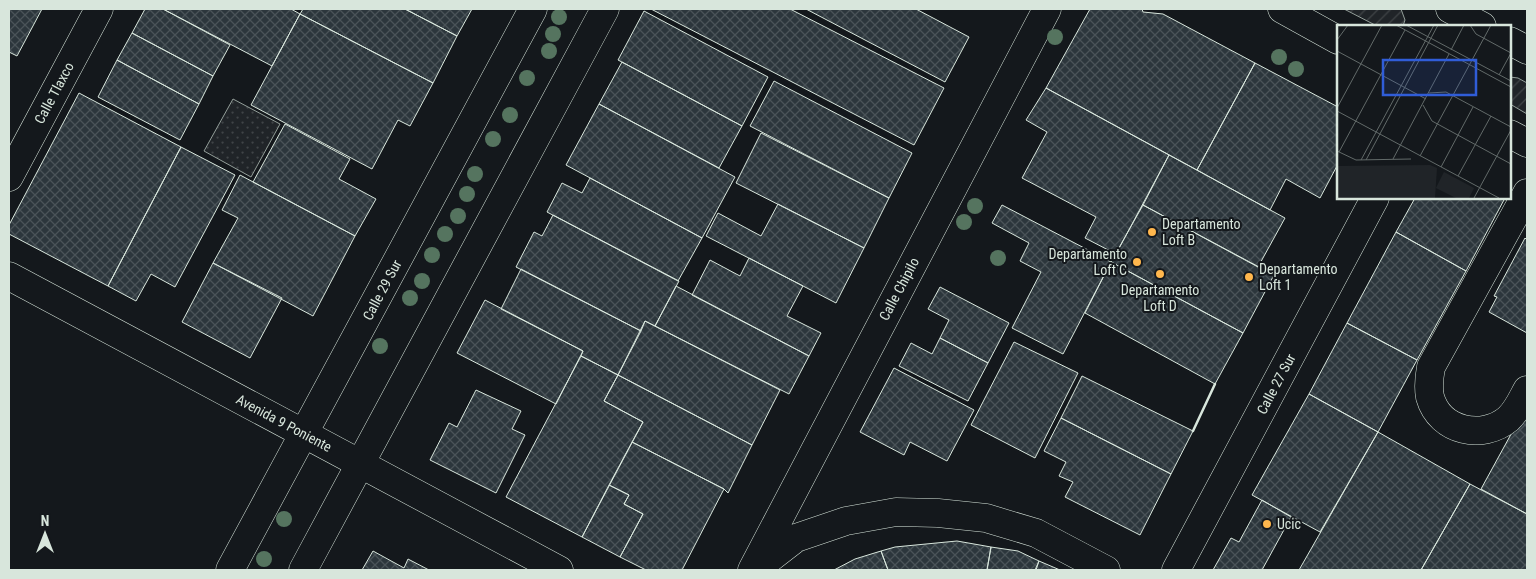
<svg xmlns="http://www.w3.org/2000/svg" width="1536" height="579" viewBox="0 0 1536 579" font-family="'Roboto Condensed',sans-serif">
<defs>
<pattern id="grass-dots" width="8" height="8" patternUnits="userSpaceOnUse" patternTransform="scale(1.25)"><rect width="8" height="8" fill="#202428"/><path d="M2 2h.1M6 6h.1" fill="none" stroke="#404447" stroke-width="1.8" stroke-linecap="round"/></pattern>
<pattern id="garden-furrows" width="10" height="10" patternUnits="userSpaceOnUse" patternTransform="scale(1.25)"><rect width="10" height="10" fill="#202428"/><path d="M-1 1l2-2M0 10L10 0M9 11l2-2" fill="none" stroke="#404447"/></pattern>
<pattern id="building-cross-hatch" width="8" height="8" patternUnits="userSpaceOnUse" patternTransform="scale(1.25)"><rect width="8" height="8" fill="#2c363c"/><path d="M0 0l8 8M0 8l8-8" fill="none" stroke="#4a5358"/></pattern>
</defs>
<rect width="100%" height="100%" fill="#14181c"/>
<path fill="url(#grass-dots)" stroke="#939e99" d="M233,99l47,25 -29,53 -47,-26z"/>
<path fill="url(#garden-furrows)" stroke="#939e99" d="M1344,9h57l4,11 -2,6h-26z
M1510,77l8,1 9,5v31l-17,-10z"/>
<path fill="url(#building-cross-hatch)" stroke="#d8e6dc" d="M9,9h33l-25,47 -8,-4z
M145,9h18l67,36 -17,31 -81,-43z
M163,9h128l9,5 -28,52z
M303,9h102l52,27 -24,47 -133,-69z
M405,9h67l-15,27z
M651,9h139l154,79 -30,57z
M806,9h110l53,28 -24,45z
M1090,9h52l1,3 20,2 92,49 -58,107 -151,-82z
M644,11l124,66 -26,49 -124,-66z
M300,14l133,69 -23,43 -12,-6 -26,49 -121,-64z
M132,33l81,43 -14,28 -82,-44z
M117,60l82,44 -19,36 -82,-43z
M622,62l120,64 -23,42 -120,-64z
M1255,63l83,44v57l-18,34 -34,-19 -16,31 -73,-40z
M774,81l138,72 -23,45 -139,-72z
M1046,88l123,67 -53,99 -31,-16 11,-21 -74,-39 25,-46 -21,-12z
M79,93l102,54 -73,139 -99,-52v-9z
M599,104l136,73 -33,61 -136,-73z
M285,124l65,35 -11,20 37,20 -21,37 -102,-54z
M761,133l128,65 -25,50 -128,-65z
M181,147l54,28 -60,112 -24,-13 -15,27 -28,-15z
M1169,155l116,63 -27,49 -115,-62z
M240,175l115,61 -42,80 -100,-53 25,-45 -16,-8z
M590,178l112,60 -24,43 -131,-69 15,-29 20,10z
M1415,198h90l-39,73 -70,-39z
M778,204l86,44 -28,55 -130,-67 12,-23 43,23z
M1002,205l109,57 -48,92 -51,-26 29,-56 -21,-11 9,-18 -37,-20z
M1143,205l131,70 -31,58 -132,-71z
M553,215l126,66 -24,45 -10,-5 -4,10 -125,-64 18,-35 8,4z
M1396,232l70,39 -49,89 -70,-37z
M1525,238l2,2v93l-38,-21 8,-15 -3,-1z
M749,258l54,28 -16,30 34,17 -12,23 -117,-61 18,-35 30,16z
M1111,262l132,71 -28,51 -130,-71z
M213,263l69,35 -32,60 -68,-36z
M521,269l120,62 -23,44 -37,-19 2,-5 -82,-42z
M676,286l133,70 -20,38 -134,-68z
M940,287l69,36 -21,40 -48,-25 9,-18 -21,-11z
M485,300l98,51 -27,53 -99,-51z
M645,321l135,69 -28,55 -134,-70z
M1347,323l70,37 -39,72 -69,-38z
M940,338l48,25 -20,38 -69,-35 12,-23 21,11z
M1014,342l64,31 -43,85 -64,-33z
M581,356l37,19 -14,26 39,21 -61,115 -76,-40z
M894,368l80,42 -27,51 -37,-19 -6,13 -44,-23z
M618,375l134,70 -24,48 -4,-4 -92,-47 11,-20 -39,-21z
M1082,376l111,55 -22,43 -110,-56z
M476,390l45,21 -9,18 13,6 -29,58 -66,-33 19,-37 8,4z
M1309,394l69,38 -58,100 -68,-37z
M1527,405v109l-46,-25z
M1061,418l110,56 -31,61 -75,-38 8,-15 -14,-6 7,-14 -22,-11z
M1378,432l92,52 -49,86h-122z
M632,442l92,47 -42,81h-36l-26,-13 23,-43 -19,-10 5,-9 -20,-10z
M1470,484l57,30v56h-106z
M609,485l20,10 -5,9 19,10 -23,43 -38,-20z
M1262,500l29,17 -29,53h-49l18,-32 8,4z
M957,541l34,6 -4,23h-99l-7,-19 14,-4z
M991,547l27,4 21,10 -4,9h-48z
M373,551l31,17 4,-9 21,11h-67z
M881,551l7,19h-54l21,-11z
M1039,561l21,9h-24z"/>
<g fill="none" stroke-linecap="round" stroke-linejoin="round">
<g stroke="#d8e6dc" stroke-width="29">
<path id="minor" d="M9,177l90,-168
M1527,193l-96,174c-2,11 -3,20 -1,30 10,35 53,43 78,22 9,-8 14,-20 19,-29
M9,276l550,294
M756,569l40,-31 50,-17 50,-9 42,1 48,5 50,15 70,37
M230,570l303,-561
M303,570l302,-561
M752,570l295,-561
M1176,570l199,-372"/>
</g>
<g stroke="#d8e6dc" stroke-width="29">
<path id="major" d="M1282,9l56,31
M1450,9l32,17
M1510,41l17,9
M1510,134l17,9"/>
</g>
<use href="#minor" stroke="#14181c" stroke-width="28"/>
<use href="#major" stroke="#14181c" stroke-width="28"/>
<path stroke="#d8e6dc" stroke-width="2.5" d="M1193,431l22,-47"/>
</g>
<g fill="#55745f">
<circle cx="559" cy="17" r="8"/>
<circle cx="553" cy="34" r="8"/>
<circle cx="1055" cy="37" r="8"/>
<circle cx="549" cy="51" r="8"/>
<circle cx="1279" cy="57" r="8"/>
<circle cx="1296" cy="69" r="8"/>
<circle cx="527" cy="78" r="8"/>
<circle cx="510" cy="115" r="8"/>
<circle cx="493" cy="139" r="8"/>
<circle cx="475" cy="174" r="8"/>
<circle cx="467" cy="194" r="8"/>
<circle cx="975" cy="206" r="8"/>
<circle cx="458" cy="216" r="8"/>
<circle cx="964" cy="222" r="8"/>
<circle cx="445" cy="234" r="8"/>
<circle cx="432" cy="255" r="8"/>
<circle cx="998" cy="258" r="8"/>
<circle cx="422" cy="281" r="8"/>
<circle cx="410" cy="298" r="8"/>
<circle cx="380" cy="346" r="8"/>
<circle cx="284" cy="519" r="8"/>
<circle cx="264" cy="559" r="8"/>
</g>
<g fill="#ffb74d" stroke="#14181c" stroke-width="2">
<circle cx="1152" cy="232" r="5"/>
<circle cx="1137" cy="262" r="5"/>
<circle cx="1160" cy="274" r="5"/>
<circle cx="1249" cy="277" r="5"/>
<circle cx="1267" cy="524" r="5"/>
</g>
<g text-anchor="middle" stroke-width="4" stroke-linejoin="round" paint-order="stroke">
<g font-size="14" fill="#d8e6dc" stroke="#14181c">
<text transform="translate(54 93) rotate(-62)" y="5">Calle Tlaxco</text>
<text transform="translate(899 289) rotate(-62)" y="5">Calle Chipilo</text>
<text transform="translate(382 290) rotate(-62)" y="5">Calle 29 Sur</text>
<text transform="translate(1276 384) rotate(-62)" y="5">Calle 27 Sur</text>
<text transform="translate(284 423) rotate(28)" y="5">Avenida 9 Poniente</text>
</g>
<g font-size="14" fill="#d8e6dc" stroke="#14181c" text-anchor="start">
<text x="1162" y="229">Departamento<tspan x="1162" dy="16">Loft B</tspan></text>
<text x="1127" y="259" text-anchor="end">Departamento<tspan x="1127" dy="16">Loft C</tspan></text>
<text x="1259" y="274">Departamento<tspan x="1259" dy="16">Loft 1</tspan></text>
<text x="1160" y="295" text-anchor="middle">Departamento<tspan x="1160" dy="16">Loft D</tspan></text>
<text x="1277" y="529">Ucic</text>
</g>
</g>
<g transform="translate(1337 25)">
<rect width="174" height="174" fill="#14181c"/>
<path d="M93,140l7,3 -2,30h-98v-32z" fill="#202428"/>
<path d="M107,147l30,16 -5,10h-13l-20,-10z" fill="#202428"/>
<path fill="none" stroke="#626a69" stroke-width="1" d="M59,0l115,62M69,0l105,56M133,0l6,9 35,19 -12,22M0,15l11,-15M114,25l13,-25M0,26l89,48M92,68l17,-1 65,35M86,80l9,16 79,43M0,83l45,-83M0,86l162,87M0,126l19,9 55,-1M2,127l66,-122M83,131l71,-131M56,134l56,-105M24,135l73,-135M29,135l72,-135M104,142l32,-60M121,151l33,-60M137,173l37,-68"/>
<path fill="#305dd8" fill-opacity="0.15" stroke="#305dd8" stroke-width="2.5" d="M46,35h93v35h-93z"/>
<rect width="174" height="174" fill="none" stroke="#d8e6dc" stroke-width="2.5"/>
</g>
<rect width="1536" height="579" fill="none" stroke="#d8e6dc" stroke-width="20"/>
<g transform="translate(45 534)" stroke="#14181c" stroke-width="4" paint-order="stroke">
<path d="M0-4L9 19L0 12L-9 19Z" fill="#d8e6dc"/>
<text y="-8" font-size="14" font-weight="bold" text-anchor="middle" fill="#d8e6dc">N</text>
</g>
</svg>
